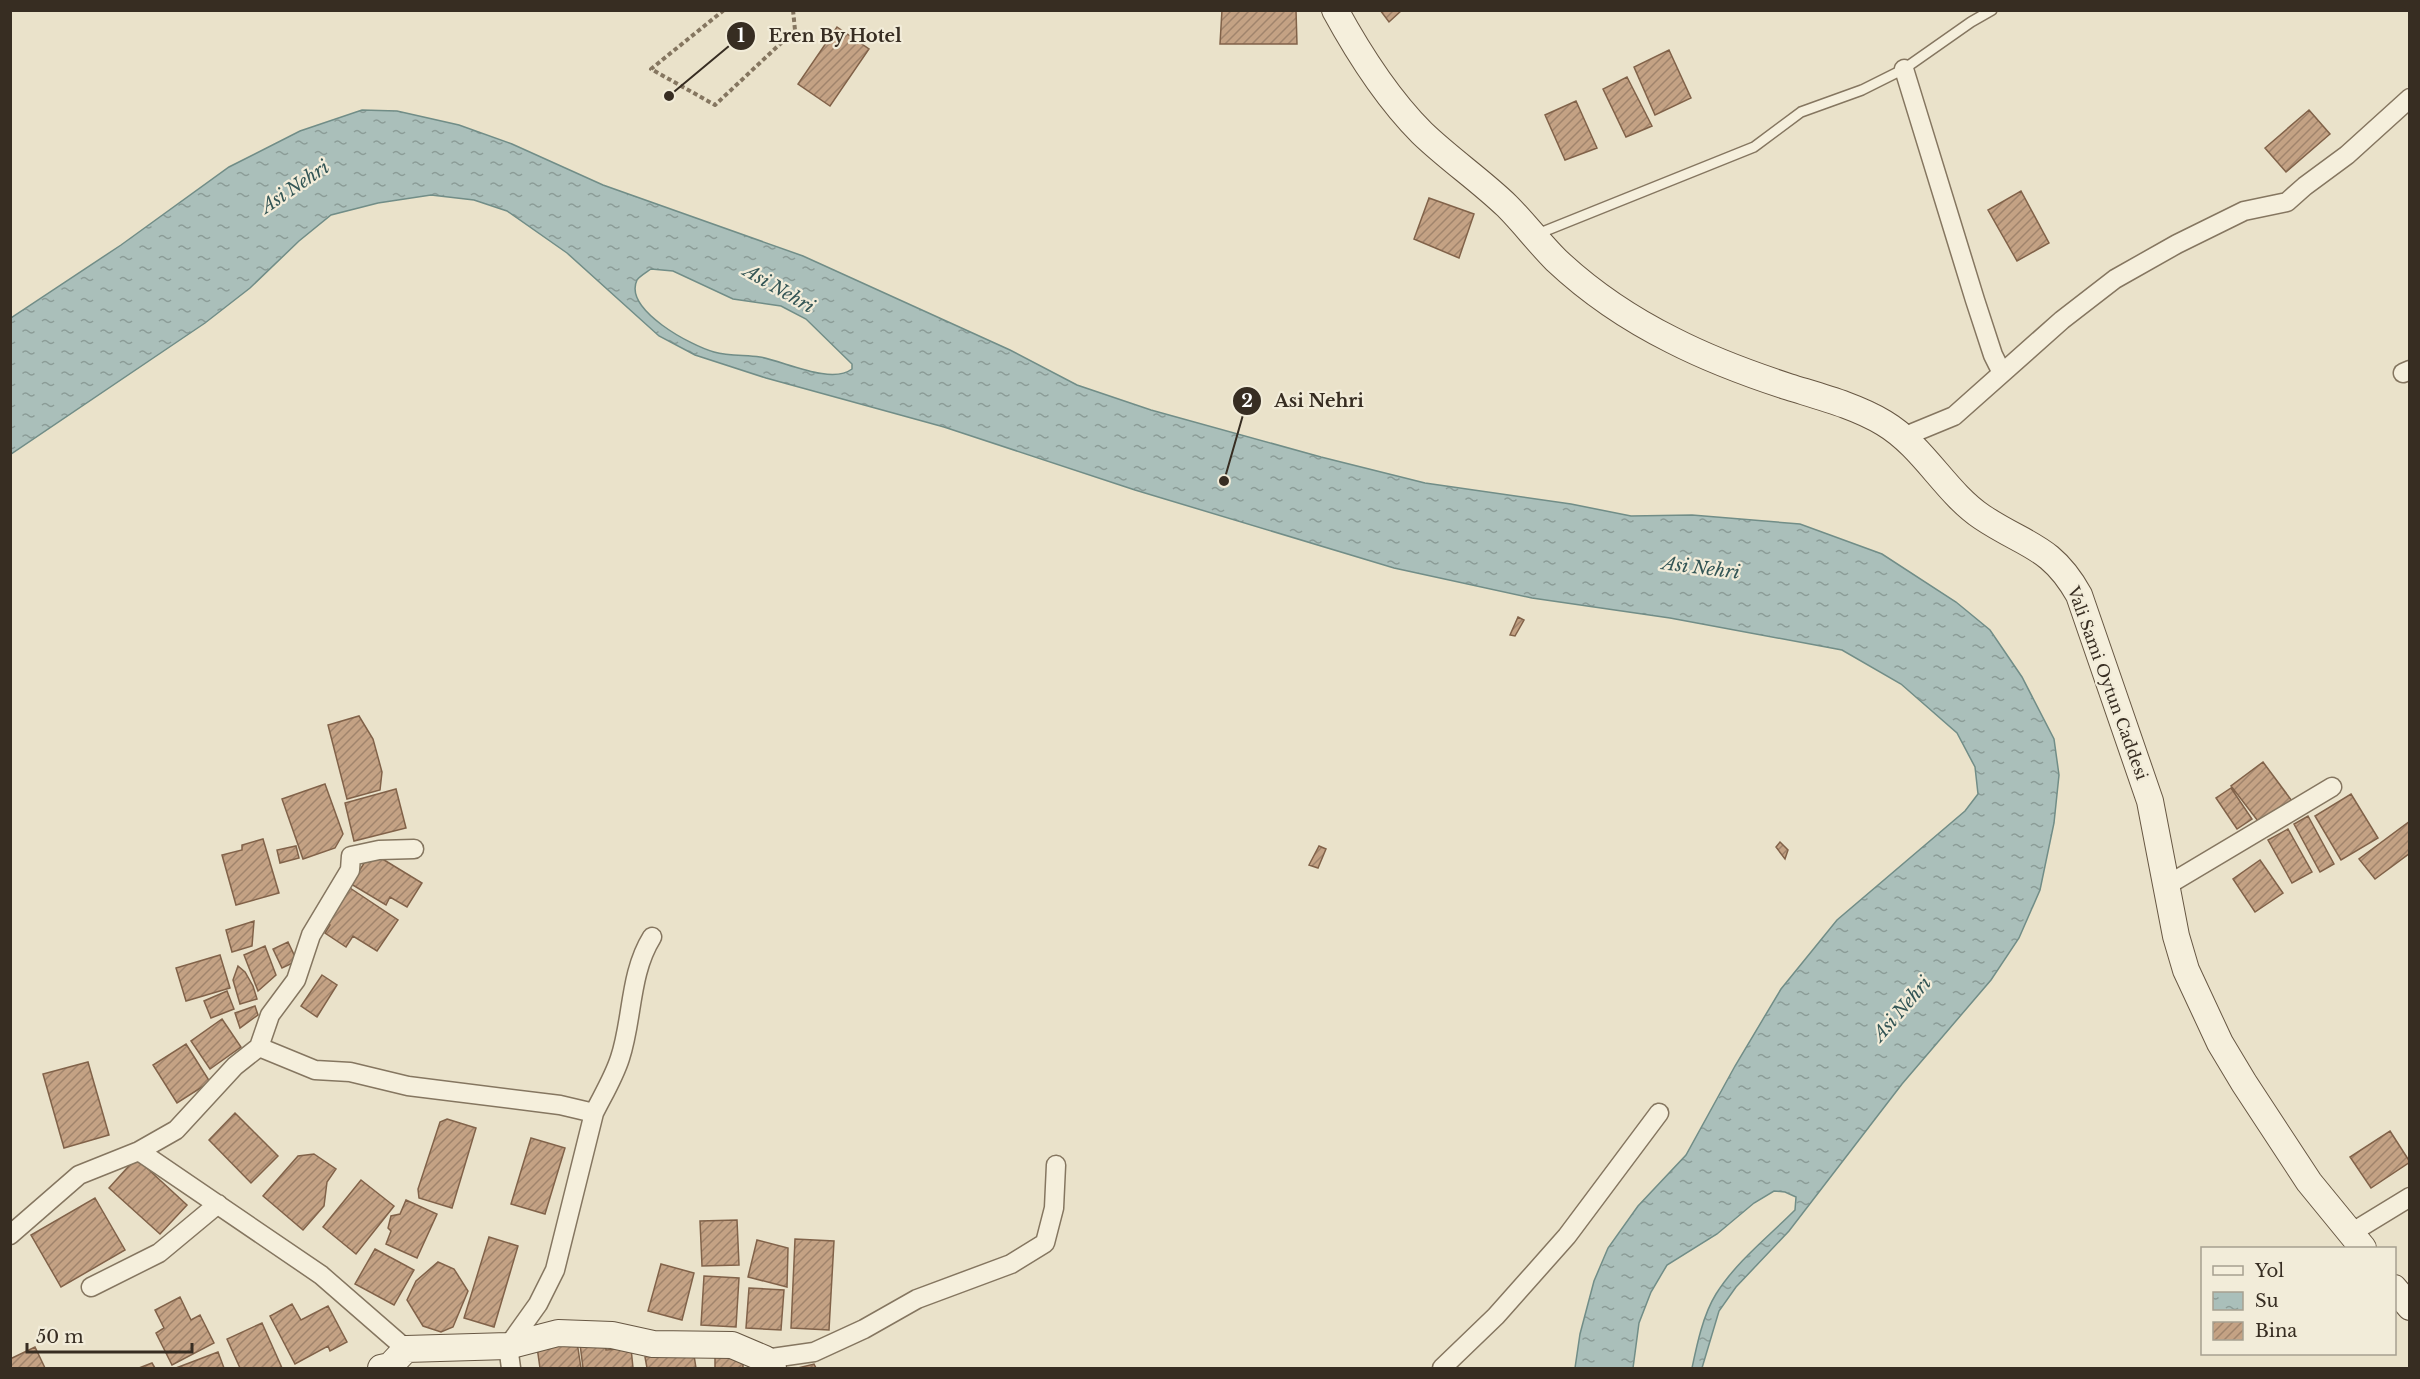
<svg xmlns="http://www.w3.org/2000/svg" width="2420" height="1379" viewBox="0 0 2420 1379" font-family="'Libre Baskerville',serif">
<defs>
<pattern id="water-ripples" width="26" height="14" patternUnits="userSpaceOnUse" patternTransform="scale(1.5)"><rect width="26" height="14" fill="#aabfba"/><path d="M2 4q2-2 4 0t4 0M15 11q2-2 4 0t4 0" fill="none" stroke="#8b9c97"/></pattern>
<pattern id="building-hatch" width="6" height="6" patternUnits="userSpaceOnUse" patternTransform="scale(1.5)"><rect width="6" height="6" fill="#c4a284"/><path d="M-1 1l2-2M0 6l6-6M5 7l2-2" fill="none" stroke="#a0846c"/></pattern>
</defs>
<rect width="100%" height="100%" fill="#eae2ca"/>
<path fill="url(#water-ripples)" stroke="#718d87" stroke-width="1.5" fill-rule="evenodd" d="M362,110l35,1 62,14 53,19 91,41 200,71 207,94 67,35 74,25 170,47 104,26 146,21 60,12 61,-1 108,9 82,30 74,48 34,28 32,47 32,62 5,36 -5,48 -14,67 -21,48 -28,42 -89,104 -113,147 -53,56 -17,24 -17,57h-10c5,-24 11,-53 24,-74 20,-32 52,-57 79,-84l1,-13 -11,-5 -11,-1 -20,12 -37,31 -50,31 -16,27 -12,31 -6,45h-58l5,-34 14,-53 14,-33 30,-42 48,-51 49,-89 46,-77 56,-69 128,-109 13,-17 -3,-27 -18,-34 -56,-49 -59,-34 -172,-32 -138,-20 -138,-30 -259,-78 -191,-63 -178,-49 -71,-23 -36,-19 -92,-83 -60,-42 -33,-11 -43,-5 -53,8 -47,12 -32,26 -49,47 -45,35 -194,131v-136l110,-73 108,-78 71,-36zM651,269l22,2 60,28 48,7 25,13 46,45v5c-21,16 -68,-8 -92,-12 -15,-2 -31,-1 -46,-5 -22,-6 -91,-42 -77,-72 3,-4 10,-8 14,-11z"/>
<path fill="url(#building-hatch)" stroke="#816249" stroke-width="1.5" d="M1222,10h74l1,34h-77z
M1380,10h22l-13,12z
M837,27l32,22 -39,57 -32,-22z
M1669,50l22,48 -36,17 -21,-48z
M1627,77l25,49 -26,11 -23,-48z
M1576,101l21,47 -32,12 -20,-45z
M2309,110l21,24 -44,38 -21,-24z
M2021,191l28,52 -32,18 -29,-51z
M1429,198l45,16 -15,44 -45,-19z
M1518,617l6,3 -9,16 -5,-1z
M359,716l14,23 9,33 -2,18 -33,9 -19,-74z
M2263,762l29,39 -31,24 -30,-39z
M325,784l18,50 -8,14 -32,11 -21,-60z
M2231,788l21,31 -15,10 -21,-31z
M396,789l10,39 -52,13 -9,-38z
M2351,794l27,44 -37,22 -26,-44z
M2308,816l26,48 -14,8 -26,-48z
M2410,821v32l-35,26 -16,-20z
M2288,829l24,43 -20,11 -24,-43z
M263,839l16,54 -43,12 -14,-50 20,-5v-5z
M1780,842l8,8 -3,9 -9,-12z
M296,846l3,12 -19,5 -3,-13z
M1319,846l7,3 -8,19 -9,-3z
M371,852l51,31 -15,24 -17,-10 -4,8 -35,-21z
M2260,860l23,33 -28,19 -22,-33z
M350,888l48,32 -21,31 -24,-15 -7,11 -21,-14 5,-8 -4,-3z
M254,921l-2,25 -20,6 -6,-22z
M288,942l9,19 -15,7 -9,-19z
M265,946l11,29 -18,16 -14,-36z
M220,955l10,33 -44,13 -10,-33z
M238,966l7,6 8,14 4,13 -17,5 -7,-24z
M322,975l15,10 -20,32 -16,-11z
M227,991l7,18 -23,9 -7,-17z
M255,1006l3,9 -18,13 -5,-15z
M222,1019l19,28 -31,22 -19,-28z
M186,1044l24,38 -33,21 -24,-38z
M88,1062l21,73 -45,13 -21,-74z
M235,1113l43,43 -27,27 -42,-43z
M447,1119l29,9 -24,80 -33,-10 -1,-9 22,-67z
M2390,1131l20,31 -39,26 -21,-31z
M531,1138l34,10 -20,66 -34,-10z
M314,1154l22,15 -9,13 -3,24 -21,24 -40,-34 35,-40z
M136,1158l51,47 -27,29 -51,-46z
M361,1180l33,26 -38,48 -33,-27z
M95,1198l30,52 -64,37 -30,-52z
M406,1200l31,14 -20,44 -31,-14 5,-13 -3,-3 3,-12 9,-2z
M737,1220l2,45 -37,1 -2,-45z
M489,1237l29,9 -24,81 -30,-9z
M795,1239l39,2 -5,89 -38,-2z
M757,1240l31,8 -1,39 -39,-10z
M375,1249l39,21 -20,35 -39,-21z
M438,1262l16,7 14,22 -15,36 -12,5 -18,-6 -16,-26 9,-19z
M661,1264l33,9 -12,47 -34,-9z
M704,1276l35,2 -3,49 -35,-2z
M749,1288l35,2 -3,40 -35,-2z
M180,1297l11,23 9,-5 14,28 -42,22 -16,-32 8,-5 -9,-18z
M292,1304l9,16 27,-14 19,36 -17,9 -2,-5 -33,18 -25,-48z
M262,1323l20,45h-42l-13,-29z
M605,1341l1,9 25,-2 2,20h-50l-3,-24z
M577,1342l4,26h-41l-3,-21z
M35,1347l10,21h-35v-9z
M693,1349l3,19h-49l-2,-11z
M715,1351h28v17h-28z
M218,1352l6,16h-48z
M152,1363l3,5h-16z
M814,1364l2,4h-18z"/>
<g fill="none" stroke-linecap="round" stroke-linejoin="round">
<g stroke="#857660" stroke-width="12">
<path id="lane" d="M1535,235l219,-88 47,-35 61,-22 42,-21 67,-47 21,-12"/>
</g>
<g stroke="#857660" stroke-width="21">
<path id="street" d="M1904,69l71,231 18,55 9,18
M2403,373l7,-3
M1903,437l51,-21 108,-96 53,-41 62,-35 67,-33 43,-9 18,-16 42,-31 63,-57
M2166,886l166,-99
M259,1047l56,23 35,2 58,14 152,19 34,8 -39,157 -17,34 -30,42 3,22
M594,1113c9,-18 20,-36 26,-55 13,-39 9,-84 32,-121
M139,1151l182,124 85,74
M2351,1233l59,-36
M10,1235l69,-60 60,-24 37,-21 59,-64 24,-19 11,-32 26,-35 15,-45 39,-65 1,-14 28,-6 35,-1
M91,1287l68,-34 59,-49
M765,1359l49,-7 50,-23 53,-30 94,-35 34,-21 9,-35 2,-43
M1442,1368l54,-52 71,-80 92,-123"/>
</g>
<g stroke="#675743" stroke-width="28">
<path id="secondary" d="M1335,10c24,44 52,88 87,123 27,26 58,47 85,73 17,17 32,37 49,54 34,32 74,59 116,80 37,19 77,34 117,47 32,10 67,19 95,36 40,24 61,69 98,94 43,29 69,28 97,78l71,206 26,135 10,34 34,73 24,40 65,99 54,66
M2394,1288l16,19
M381,1368l9,-2 16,-17 102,-3 50,-13 54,2 41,9 79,1 33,14 8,9"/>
</g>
<path stroke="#857660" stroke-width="4" stroke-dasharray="4.5 3" stroke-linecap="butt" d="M724,10l-73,59 64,36 80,-75 -2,-20"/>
<use href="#lane" stroke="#f5efdc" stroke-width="9"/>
<use href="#street" stroke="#f5efdc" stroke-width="18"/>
<use href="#secondary" stroke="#f5efdc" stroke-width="26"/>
</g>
<g text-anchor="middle" stroke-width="4.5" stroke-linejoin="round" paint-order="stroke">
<g font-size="16" fill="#372d22" stroke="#f2ecd9">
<text transform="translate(2108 683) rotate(70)" y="6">Vali Sami Oytun Caddesi</text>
</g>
<g font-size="18" font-style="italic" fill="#355" stroke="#f2ecd9">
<text transform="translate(295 187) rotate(-34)" y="6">Asi Nehri</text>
<text transform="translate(779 289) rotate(30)" y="6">Asi Nehri</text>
<text transform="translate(1701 568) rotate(7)" y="6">Asi Nehri</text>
<text transform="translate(1902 1009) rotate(-49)" y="6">Asi Nehri</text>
</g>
</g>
<path fill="none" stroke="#372d22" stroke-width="2" d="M669 96L741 36M1224 481L1247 401"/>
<g fill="#372d22" stroke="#f2ecd9" stroke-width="2">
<circle cx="669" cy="96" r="6"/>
<circle cx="1224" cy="481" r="6"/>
<circle cx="741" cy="36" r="15"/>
<circle cx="1247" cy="401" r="15"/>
</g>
<g font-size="18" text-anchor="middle" font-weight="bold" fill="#fff">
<text x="741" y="42">1</text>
<text x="1247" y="407">2</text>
</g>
<g font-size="18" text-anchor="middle" font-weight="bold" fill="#372d22" stroke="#f2ecd9" stroke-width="4.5" stroke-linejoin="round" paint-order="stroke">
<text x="835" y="42">Eren By Hotel</text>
<text x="1319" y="407">Asi Nehri</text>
</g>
<rect width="2420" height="1379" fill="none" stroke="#372d22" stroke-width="24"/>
<rect x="2201" y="1247" width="195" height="108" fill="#f2ecd9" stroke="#a7a090" stroke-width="1.5"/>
<rect x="2213" y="1266" width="30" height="9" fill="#f5efdc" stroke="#a7a090" stroke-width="1.5"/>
<text x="2255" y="1277" font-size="18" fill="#372d22">Yol</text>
<rect x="2213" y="1292" width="30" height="18" fill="url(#water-ripples)" stroke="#a7a090" stroke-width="1.5"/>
<text x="2255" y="1307" font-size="18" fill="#372d22">Su</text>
<rect x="2213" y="1322" width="30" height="18" fill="url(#building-hatch)" stroke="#a7a090" stroke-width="1.5"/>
<text x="2255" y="1337" font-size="18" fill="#372d22">Bina</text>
<path d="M27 1343v9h165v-9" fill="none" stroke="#372d22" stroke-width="3"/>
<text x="36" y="1343" font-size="18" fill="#372d22" stroke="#f2ecd9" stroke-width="4.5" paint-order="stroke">50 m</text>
</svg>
